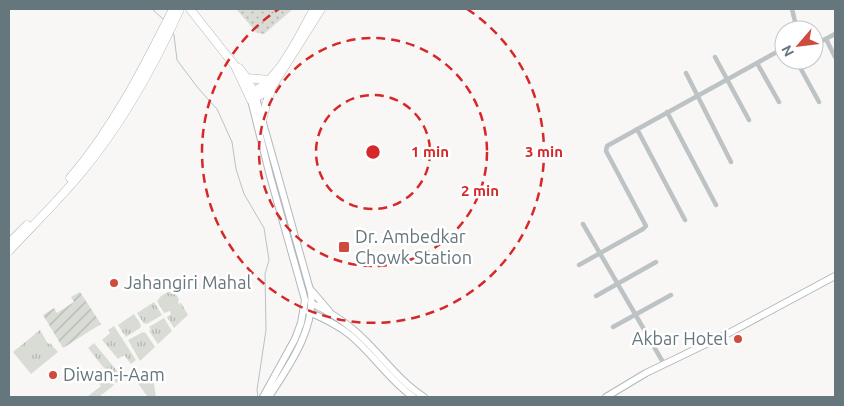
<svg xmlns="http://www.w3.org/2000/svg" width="844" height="406" viewBox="0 0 844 406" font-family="Ubuntu,sans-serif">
<defs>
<pattern id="grass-tufts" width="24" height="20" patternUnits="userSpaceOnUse" patternTransform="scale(1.25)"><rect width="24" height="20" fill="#d9dcd5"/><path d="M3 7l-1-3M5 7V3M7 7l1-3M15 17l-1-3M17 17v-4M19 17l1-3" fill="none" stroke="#b4b7b2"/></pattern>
<pattern id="park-dots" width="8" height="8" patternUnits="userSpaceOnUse" patternTransform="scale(1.25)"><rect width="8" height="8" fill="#d9dcd5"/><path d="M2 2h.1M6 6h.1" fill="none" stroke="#b4b7b2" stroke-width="1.8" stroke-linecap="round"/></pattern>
<pattern id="garden-furrows" width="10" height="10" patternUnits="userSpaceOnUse" patternTransform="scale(1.25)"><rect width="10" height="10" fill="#d9dcd5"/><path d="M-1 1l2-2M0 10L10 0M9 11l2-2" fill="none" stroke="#b4b7b2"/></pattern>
</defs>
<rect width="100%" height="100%" fill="#f8f7f6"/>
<path fill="url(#grass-tufts)" d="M170,291l1,3 4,-2 4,8 -1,2 1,2 2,-1 7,12 -14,13 -7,-11 4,-3 -1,-3 -6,2 -7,-12 4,-5z
M154,302l8,13 -15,9 -1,-1 -2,1 -7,-11z
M134,314l7,11 -1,3 -14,9 -8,-12z
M164,318l8,13 -14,13 -9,-13 2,-1 -2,-3z
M114,326l22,34 -5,4 -7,-9 -6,4 -16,-19 8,-7 -2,-3z
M40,330l8,14 2,-1 8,9 -27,22 -18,-22z
M143,332l1,1 1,-1 10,15 -15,14 -12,-21z
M94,343l29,35 -7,5 -28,-35z
M101,368l13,17 -15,12h-12l14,-11 -8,-11z
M148,372l6,12 2,13h-8l-12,-16z"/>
<path fill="url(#park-dots)" d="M236,9h57l-29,25 -7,-1z"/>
<path fill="url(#garden-furrows)" d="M80,292l21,32 -38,24 -20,-33 11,-7 3,5 17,-11 -3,-5z"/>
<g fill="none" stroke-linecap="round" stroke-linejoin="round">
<path stroke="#b6c3c5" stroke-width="1" d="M152,9l11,10
M172,32l2,3 3,25 21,28 19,21 15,33 4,27 8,25 20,34 5,32 -4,14 1,56 -9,60 1,7"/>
<g stroke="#b2b8bb" stroke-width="8">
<path id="secondary" d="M256,98l55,195c4,37 -23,74 -42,104
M251,100l19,76 35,124 -4,23 -6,16 -32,58
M311,290l18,21
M311,303c15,7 30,16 43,27 25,21 42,49 70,67
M309,312c14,6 29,13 41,23 23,19 39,45 63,62
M606,397l40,-24 83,-40 106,-57"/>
</g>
<g stroke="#b1b7b9" stroke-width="9">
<path id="primary" d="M190,9l45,57 16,34 11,-6 11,-9 48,-76
M239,68l7,9 10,20
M247,78l22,2
M249,94c30,-12 50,-59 65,-85
M262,121l4,-16 6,-18
M70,178c43,-50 74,-111 103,-169
M9,243l18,-18
M9,251c24,-26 50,-51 73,-79 38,-46 72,-106 97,-161"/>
</g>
<path stroke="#bdc2c5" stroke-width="4.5" d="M792,9l5,21
M826,39l9,18
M814,45l21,-11
M715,57l34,63
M796,60l23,42
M757,63l22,39
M686,73l45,89
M667,112l49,93
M637,129l48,91
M583,224l81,140
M579,265l64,-36 3,-3 -40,-75 1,-5 177,-98
M596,296l60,-34
M613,327l58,-32"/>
<use href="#secondary" stroke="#fff" stroke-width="6"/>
<use href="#primary" stroke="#fff" stroke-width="8"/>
</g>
<g fill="none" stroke="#d62828" stroke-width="2.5" stroke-dasharray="9 6">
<circle cx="373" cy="152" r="57"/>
<circle cx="373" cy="152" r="114"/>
<path d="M467 9A171 171 0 1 1 279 9"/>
</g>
<g fill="#d04b3d" stroke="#fff" stroke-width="2">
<rect x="338" y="241" width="12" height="12" rx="2.5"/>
<circle cx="114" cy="283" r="5"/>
<circle cx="738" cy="339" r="5"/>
<circle cx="53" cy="375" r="5"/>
</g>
<g text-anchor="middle" stroke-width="5" stroke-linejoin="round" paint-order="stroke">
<g font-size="18" fill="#66767d" stroke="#fff" text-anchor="start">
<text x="355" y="243">Dr. Ambedkar<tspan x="355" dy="21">Chowk Station</tspan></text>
<text x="124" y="289">Jahangiri Mahal</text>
<text x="728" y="345" text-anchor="end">Akbar Hotel</text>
<text x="63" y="381">Diwan-i-Aam</text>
</g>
</g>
<circle cx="373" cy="152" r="8" fill="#d62828" stroke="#fff" stroke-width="2.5"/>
<g font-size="15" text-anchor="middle" font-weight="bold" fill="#d62828" stroke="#fff" stroke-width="5" stroke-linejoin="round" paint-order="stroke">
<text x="430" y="157">1 min</text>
<text x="544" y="157">3 min</text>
<text x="480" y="196">2 min</text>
</g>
<rect width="844" height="406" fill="none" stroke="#66767d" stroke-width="20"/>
<g transform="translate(799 45) rotate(242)"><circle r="24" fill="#ffffff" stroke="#c2c8cb"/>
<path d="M0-4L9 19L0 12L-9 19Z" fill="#d04b3d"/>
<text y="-8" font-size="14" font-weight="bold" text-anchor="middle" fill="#66767d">N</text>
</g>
</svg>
